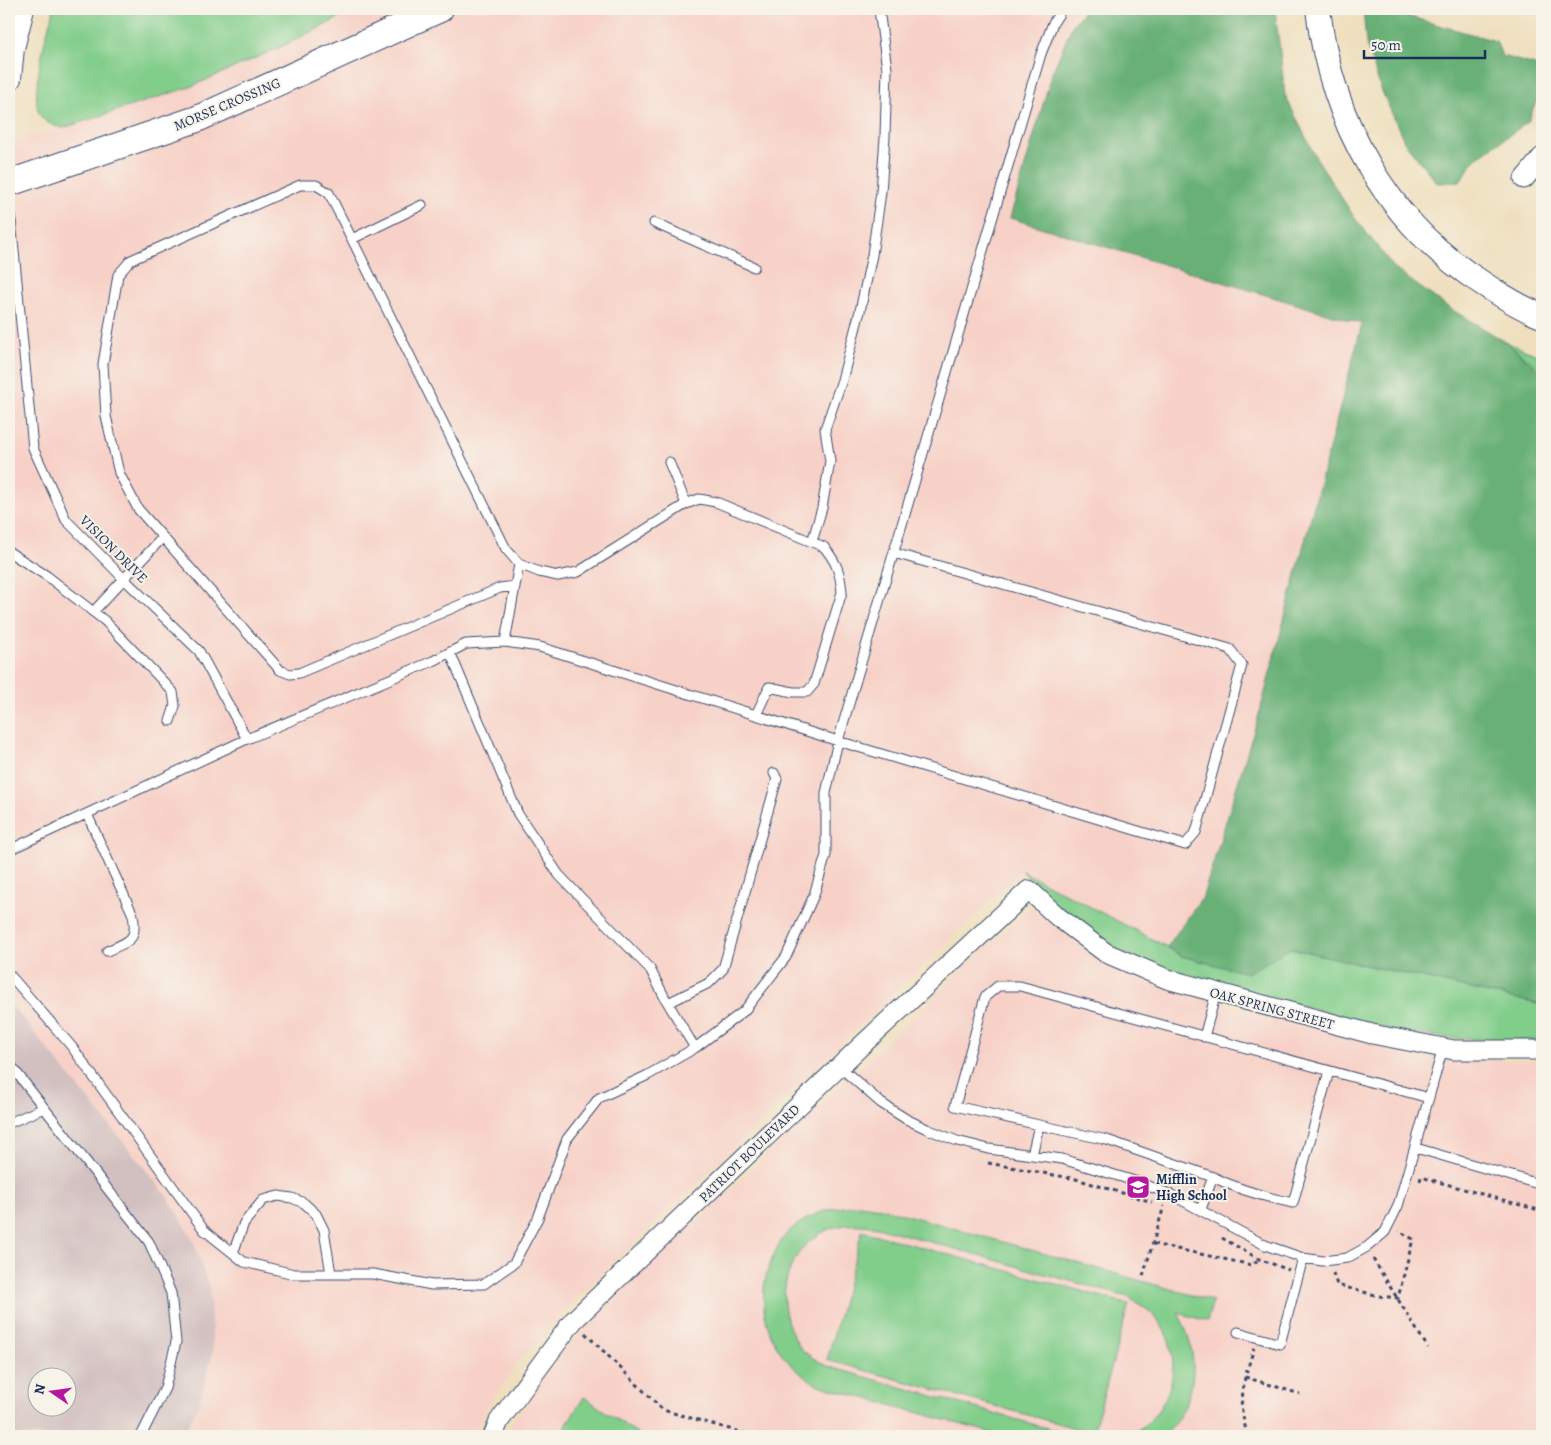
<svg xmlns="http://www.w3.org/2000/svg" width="1551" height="1445" viewBox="0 0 1551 1445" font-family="Alegreya,serif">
<rect width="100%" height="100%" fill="#f7f3e8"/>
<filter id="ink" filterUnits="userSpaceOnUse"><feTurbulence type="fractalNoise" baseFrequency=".02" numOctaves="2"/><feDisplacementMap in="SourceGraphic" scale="10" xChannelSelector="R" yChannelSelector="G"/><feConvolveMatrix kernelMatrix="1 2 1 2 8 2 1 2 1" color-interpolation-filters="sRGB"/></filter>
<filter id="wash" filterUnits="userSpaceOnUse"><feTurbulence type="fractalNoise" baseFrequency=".0096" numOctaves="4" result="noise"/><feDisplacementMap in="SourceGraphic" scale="20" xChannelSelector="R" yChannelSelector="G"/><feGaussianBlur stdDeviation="1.12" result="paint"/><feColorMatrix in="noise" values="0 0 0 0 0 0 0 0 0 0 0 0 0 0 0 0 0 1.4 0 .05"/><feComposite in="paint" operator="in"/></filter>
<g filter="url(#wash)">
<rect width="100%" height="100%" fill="#efdfbe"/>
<path fill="#f7d1c7" d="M357,9h720l-4,15 -21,49 -42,145 352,106 -102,387 -57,185 -36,51 -146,-76 -451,434 -53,58 -30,45 -13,28h-292l16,-30 -30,-209 -159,-195v-860l70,-18 111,-37 93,-41z
M1031,906l60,50 28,15 35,13 251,68 60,8h68l9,-1v377h-1036l5,-11 44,-65 43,-46z"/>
<path fill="#d2bfc0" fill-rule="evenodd" d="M9,1002l159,195 25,43 16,47 4,65 -15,54 -16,30h-173zM38,1378h30v30h-30z"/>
<path fill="#81cd8a" stroke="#4e7e74" d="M54,9h303l-74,37 -93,41 -127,41c-9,-2 -17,-4 -23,-13 -11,-17 7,-86 14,-106z
M1506,342l36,15v16l-1,-3z
M1022,871l145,76 15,9 65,17 43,-25 252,57v35l-25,1 -68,-3 -51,-6 -258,-71 -38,-18 -28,-21z
M859,1205l23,3 331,93 -6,20 -29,-8c23,41 21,90 -15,123h-40c13,-3 26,-13 34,-24 22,-29 22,-71 -5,-98 -7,-7 -16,-12 -25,-17l-250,-70c-17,-3 -34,-4 -50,3 -39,18 -54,67 -34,105 3,6 7,14 13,18 7,6 16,10 24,14l245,69h-72l-182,-50c-49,-24 -72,-78 -48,-129 4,-10 10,-21 19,-28 22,-18 41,-21 67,-24z
M862,1231l267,73 -36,129 -266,-73z
M584,1397l57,39h-82z"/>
<path fill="#68b076" stroke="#42706a" d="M1086,9h189l10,86 29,59 40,63 42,53 53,38 57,34 36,31v165l-4,36 4,7v424l-252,-57 -43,25 -66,-17 -14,-9 36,-51 57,-185 102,-387 -352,-106 42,-145 21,-49z
M1363,9h34l-1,4 100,28 6,15 33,9 7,11v11l-14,35 -53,37 -15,23 -23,1 -32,-40 -24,-54 -15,-46z"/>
</g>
<g filter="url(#ink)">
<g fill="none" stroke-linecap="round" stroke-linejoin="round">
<g stroke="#3b496c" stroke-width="11">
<path id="service" d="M9,199l24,249 33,72 57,58 76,73 48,88
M654,223l100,44
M352,239l70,-34
M669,462l17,42
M812,542l10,-34 8,-47 -5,-32 17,-49 18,-69 12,-56 9,-63 4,-55 2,-68 -8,-60
M9,552l38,24 58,45 52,54 16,17 2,14 -5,15
M515,586l-15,2 -201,85 -9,1 -10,-4 -142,-161 -19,-36 -13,-57 -3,-52 15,-89 13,-15 169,-75h16l13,8 177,356 13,15 20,8 19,4 20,-4 108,-68 13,-5 17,3 108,45c13,16 16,25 18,45l-28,92 -7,8h-14l-24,-5 -13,28
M93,612l70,-75
M505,642l14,-78
M450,652l68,162 41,61 91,94 16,31 29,48
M87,814l46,101c5,27 -5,26 -26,36
M9,850l238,-111 186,-78 33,-17 39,-2 35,5 298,94 347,104 11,-13 46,-167 -12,-16 -336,-96
M9,974l63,73 132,183 40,32 50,12h79l59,11 52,-1 30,-21 24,-45 29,-79 32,-41 49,-23 47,-27 49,-37 42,-54 28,-62 12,-40v-62l12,-52 203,-687 12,-31 9,-14
M668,1003l41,-20 14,-14 51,-179 3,-11 -3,-6
M1204,1037l12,-44
M9,1063l140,179 22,51 5,49 -11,46 -24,48
M840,1067l41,36 25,16 21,10 30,12 32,8 73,10 76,23 34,13 93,50 38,13 20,3 24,-3 20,-11 18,-15 13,-26 45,-158
M9,1123l35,-15
M1039,1125l68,15 106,37 -12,32
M1416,1148l126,37
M1032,1155l7,-30 -84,-19 30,-109 13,-11h22l409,112
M1213,1177c26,13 52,20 80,26l36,-132
M233,1253l11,-30 19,-23 15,-4 14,2 12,5 12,11 8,16 7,44
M1238,1332l42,12 23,-86"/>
</g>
<g stroke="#3b496c" stroke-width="21">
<path id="minor" d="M1524,179l18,-22
M493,1436l6,-15 74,-100 288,-275 168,-156 29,27 48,36 61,26 205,55 82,16h88"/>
</g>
<g stroke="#3b496c" stroke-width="26">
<path id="tertiary" d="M1318,9c13,113 69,215 167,276 18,11 37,24 57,31
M9,78l3,-30 10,-39"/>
</g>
<g stroke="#3b496c" stroke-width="28">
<path id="secondary" d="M9,183l188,-64 243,-110"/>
</g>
<path stroke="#3b496c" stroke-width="3" stroke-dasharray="4 4" stroke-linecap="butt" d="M988,1163l88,16 76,23
M1420,1181l1,-4 121,34
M1222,1238l37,21 30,11
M1153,1244l99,21 7,-6
M1373,1259l55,89
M1333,1273l4,12 42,11 19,2 15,-59 -14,-8
M1143,1276l21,-70
M585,1333l78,77 91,26
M1245,1377l55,17
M1247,1436l-6,-30 4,-29 9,-29"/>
<use href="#service" stroke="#fff" stroke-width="9"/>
<use href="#minor" stroke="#fff" stroke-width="19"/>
<use href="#tertiary" stroke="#fff" stroke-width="24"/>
<use href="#secondary" stroke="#fff" stroke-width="26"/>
</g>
</g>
<defs>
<g id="school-square" transform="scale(1.25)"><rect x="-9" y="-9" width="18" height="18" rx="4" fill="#b5179e" stroke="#f7f3e8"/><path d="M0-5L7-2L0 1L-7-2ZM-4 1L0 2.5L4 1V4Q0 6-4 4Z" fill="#fff"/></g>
</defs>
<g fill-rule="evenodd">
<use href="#school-square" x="1138" y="1187"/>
</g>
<g text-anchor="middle" stroke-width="4" stroke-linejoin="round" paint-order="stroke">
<g font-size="14" fill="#1b2f5e" stroke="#f7f3e8">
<text transform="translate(227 104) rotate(-23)" y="5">MORSE CROSSING</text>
<text transform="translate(114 549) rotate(45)" y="5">VISION DRIVE</text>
<text transform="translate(1272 1008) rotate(15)" y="5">OAK SPRING STREET</text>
<text transform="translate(749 1153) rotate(-44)" y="5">PATRIOT BOULEVARD</text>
</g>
<g font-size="14" font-weight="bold" fill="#1b2f5e" stroke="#f7f3e8" text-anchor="start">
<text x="1156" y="1184">Mifflin<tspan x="1156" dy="16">High School</tspan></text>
</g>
</g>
<rect width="1551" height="1445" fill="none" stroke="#f7f3e8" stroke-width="30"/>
<g transform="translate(52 1392) rotate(283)"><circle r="24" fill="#f7f3e8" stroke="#9fa5b1"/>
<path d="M0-4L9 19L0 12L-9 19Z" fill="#b5179e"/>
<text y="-8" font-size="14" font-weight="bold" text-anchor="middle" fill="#1b2f5e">N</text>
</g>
<path d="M1364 50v8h121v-8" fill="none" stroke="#1b2f5e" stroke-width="2.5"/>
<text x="1371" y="50" font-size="15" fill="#1b2f5e" stroke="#f7f3e8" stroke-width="4" paint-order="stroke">50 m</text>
</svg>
